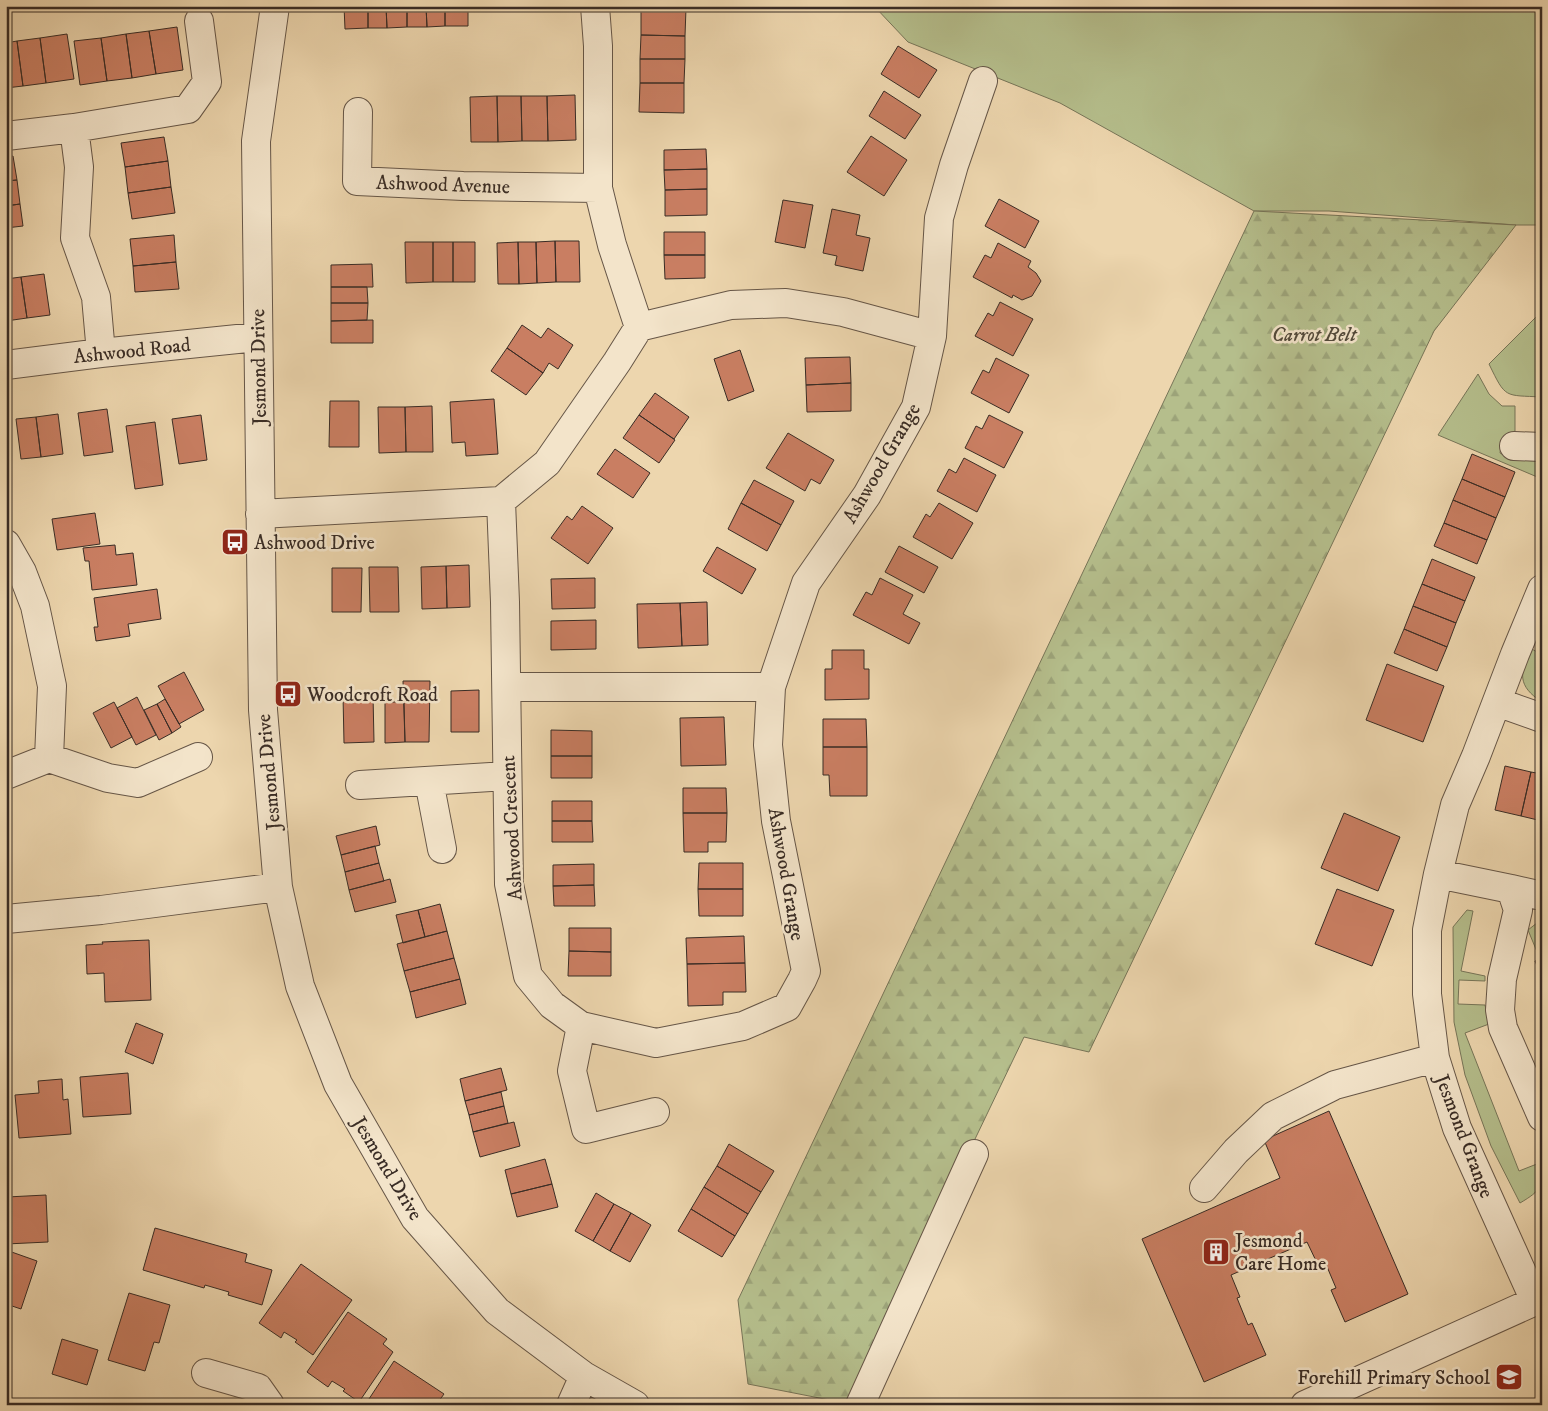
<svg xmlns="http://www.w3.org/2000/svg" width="1548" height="1411" viewBox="0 0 1548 1411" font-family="'IM FELL DW Pica',serif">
<defs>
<pattern id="forest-firs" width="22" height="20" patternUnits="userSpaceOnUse" patternTransform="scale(1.25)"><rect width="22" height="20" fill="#b5be8c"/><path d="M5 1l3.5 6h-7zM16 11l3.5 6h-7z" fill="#9ca379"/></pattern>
</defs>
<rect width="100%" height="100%" fill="#edd6ae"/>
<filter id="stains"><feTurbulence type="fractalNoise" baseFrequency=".004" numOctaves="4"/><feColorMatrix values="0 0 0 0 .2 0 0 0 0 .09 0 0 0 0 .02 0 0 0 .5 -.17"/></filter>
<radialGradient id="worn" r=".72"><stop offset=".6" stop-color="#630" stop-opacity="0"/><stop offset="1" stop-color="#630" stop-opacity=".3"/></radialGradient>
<path fill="#b5be8c" stroke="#777558" d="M874,6h668v219h-26l-187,-14h-75l-194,-108 -152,-61z
M1542,311v86c-38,-2 -36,2 -53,-33z
M1478,374l11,20 13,12h13v25l-13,9 -2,13 13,7 29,1v18l-104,-44z
M1532,649l10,6v47c-25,-16 -23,-30 -10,-53z
M1467,910l6,1 -12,60 24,5v5l-26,-1 -1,24 27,1 4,19 -24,9 54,138 23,-9c0,25 0,28 -22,41l-29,-57 -26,-71 -11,-53 -1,-95z
M1542,919v40h-2l-12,-29z"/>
<path fill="url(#forest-firs)" stroke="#777558" d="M1254,211l262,14 -82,106 -345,721 -65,-15 -144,300 -30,67 -102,-20 -10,-84z"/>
<path fill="#c97e62" stroke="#392c25" d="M344,6h24v22l-23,1z
M368,6h18l1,22h-19z
M386,6h21v21l-20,1z
M407,6h19l1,21h-20z
M426,6h19v20l-18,1z
M445,6h23v20h-23z
M641,8h45l-1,28 -44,-1z
M177,27l6,43 -27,4 -7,-43z
M149,31l7,43 -24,4 -6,-44z
M67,34l7,45 -28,4 -6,-45z
M126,34l6,44 -25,3 -6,-43z
M641,35l44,1v23h-45z
M40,38l6,45 -23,3 -6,-45z
M101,38l6,43 -27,4 -6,-44z
M17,41l6,45 -17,2v-45z
M898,46l39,24 -18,28 -38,-24z
M640,59h45l-1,24h-44z
M640,83h44v30l-45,-1z
M884,91l37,24 -16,24 -36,-23z
M575,95l1,45 -28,1 -1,-45z
M497,96h24l1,45 -24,1z
M497,96l1,46h-27l-1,-45z
M521,96h26l1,45h-26z
M871,136l36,24 -23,36 -37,-24z
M164,137l4,24 -43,6 -4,-24z
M706,149l1,20 -43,1v-20z
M13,156l4,24 -11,1v-24z
M168,161l3,26 -43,6 -3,-26z
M707,169v20l-42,1 -1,-20z
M17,180l3,24 -14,2v-25z
M171,187l4,26 -43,6 -4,-26z
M707,189v26l-42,1v-26z
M999,199l40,22 -14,27 -40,-22z
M783,200l30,5 -8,43 -30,-6z
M20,204l3,22 -17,2v-22z
M832,209l28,6 -4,20 14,3 -7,33 -28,-6 2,-9 -14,-3z
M664,232h41v23h-41z
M174,235l2,27 -43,4 -3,-27z
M555,241h24l1,41h-24z
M555,241l1,41 -19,1 -1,-41z
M405,242h28v40l-27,1z
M433,242h20v40h-20z
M453,242h22v40h-22z
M518,242h18l1,41 -18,1z
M518,242l1,42h-21l-1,-41z
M998,243l33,18 -3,6 8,6 5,8 -9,15 -10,4 -9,-5 -1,3 -39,-21 12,-22 6,3z
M664,255h41v23l-40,1z
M176,262l3,27 -44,3 -2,-26z
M372,264l1,23h-42v-22z
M44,274l6,41 -23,3 -6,-41z
M21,277l6,41 -21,3v-42z
M331,287h36l1,16h-37z
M1000,302l33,17 -20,37 -38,-20 13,-23 5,3z
M331,303h37l-1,17 -36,1z
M373,320v23h-42v-22z
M522,325l19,13 7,-10 25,17 -15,24 -9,-6 -6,10 -36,-25z
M507,348l36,25 -17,22 -35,-24z
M740,350l14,41 -26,10 -14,-42z
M850,357l1,26 -45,2 -1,-27z
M996,358l33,17 -20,38 -38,-20 12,-23 6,3z
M851,383v28l-44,1 -1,-27z
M655,393l34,24 -15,22 -35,-24z
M494,399l4,55 -32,2 -1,-14 -13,1 -2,-41z
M330,401h29v46h-30z
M432,406l1,46h-27l-1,-45z
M378,407h27l1,45 -27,1z
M107,409l6,43 -29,4 -6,-43z
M58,414l5,40 -22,3 -5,-40z
M201,415l6,45 -28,4 -7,-45z
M639,415l36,25 -16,23 -36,-25z
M989,415l34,17 -19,36 -39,-20 11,-22 6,3z
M36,417l5,40 -20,2 -5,-40z
M155,422l8,63 -28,4 -9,-63z
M788,433l46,27 -14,24 -9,-5 -6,12 -39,-23z
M615,449l35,24 -17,25 -36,-24z
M1472,454l43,18 -10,25 -43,-18z
M964,458l32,17 -19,37 -40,-21 12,-22 7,4z
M1462,479l43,18 -9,21 -43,-18z
M754,480l40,21 -13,24 -40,-22z
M1453,500l43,18 -9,22 -43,-17z
M741,503l40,22 -14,26 -39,-22z
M939,503l34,20 -21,36 -39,-22 13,-23 4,3z
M582,506l31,22 -25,36 -37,-26 16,-22 5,4z
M95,513l5,31 -43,6 -5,-31z
M1444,523l43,17 -10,24 -43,-18z
M115,545l1,10 17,-2 4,32 -45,5 -3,-29h-4l-2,-13z
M899,546l39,21 -14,26 -39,-21z
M717,547l39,22 -14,25 -39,-23z
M1432,559l43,18 -10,24 -43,-17z
M469,565l1,42 -23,1 -1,-42z
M446,566l1,42 -25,1 -1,-42z
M369,567h29l1,45h-29z
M332,568h30l-1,44h-29z
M595,578v30l-43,1 -1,-30z
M880,578l33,17 -10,19 17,9 -11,21 -56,-29 13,-23 6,3z
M1422,584l43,17 -9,22 -43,-17z
M157,589l4,30 -33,5 2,12 -34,5 -2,-14h4l-4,-29z
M707,602l1,43 -26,1 -2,-43z
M680,603l2,43 -44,2 -1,-44z
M1413,606l43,17 -9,24 -43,-18z
M596,620v29l-45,1v-29z
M1404,629l43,18 -10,24 -43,-18z
M832,650h32v19h5v30l-44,1v-31h7z
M1387,664l57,22 -21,56 -57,-22z
M184,672l20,38 -25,14 -21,-38z
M403,681h27l-1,61h-24z
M479,690v42h-28v-41z
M343,695h30l1,47 -30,1z
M137,697l19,38 -20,10 -19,-37z
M165,699l16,28 -9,6 -15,-29z
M114,702l18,35 -21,11 -18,-35z
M385,702h19l1,40 -20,1z
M157,704l15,29 -13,7 -15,-30z
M724,717l2,48 -45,1 -1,-48z
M823,719h43l1,28h-44z
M551,730l41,1v25h-41z
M823,747h44v49h-37l-1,-21h-6z
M551,756h41v22h-41z
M1505,766l26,6 -10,44 -26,-6z
M1531,772l11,2v47l-21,-5z
M683,788h43l1,25h-44z
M552,801h40v20h-40z
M683,813h44l-1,29h-18v10h-24z
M1344,813l56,24 -22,54 -57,-23z
M552,821h40l1,21h-41z
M376,826l4,19 -39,10 -5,-19z
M375,846l4,17 -34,9 -4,-17z
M379,863l5,18 -35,9 -4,-18z
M699,863h44v26h-45z
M594,864v21l-41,1v-21z
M390,879l6,23 -41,10 -6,-22z
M594,885l1,21h-41l-1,-20z
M698,889h45v27h-44z
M1337,889l57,21 -22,56 -57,-22z
M440,904l7,27 -22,6 -7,-27z
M418,910l7,27 -22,6 -7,-28z
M569,928h42v24l-42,-1z
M447,931l7,27 -50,13 -7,-27z
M744,936l1,27 -58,1 -1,-26z
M149,940l2,60 -46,2 -1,-29 -17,1 -1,-29 17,-1 -1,-2z
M569,951l42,1v24h-43z
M454,958l6,21 -50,13 -6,-21z
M1542,959v19l-7,-17z
M745,963l1,29h-23v13l-35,1 -1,-42z
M460,979l6,25 -50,14 -6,-26z
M136,1023l27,11 -10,30 -28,-12z
M501,1068l6,22 -42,11 -5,-22z
M128,1073l3,41 -48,3 -3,-40z
M62,1079l1,21 5,-1 3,35 -52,4 -4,-43 24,-2 -1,-12z
M501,1092l3,14 -35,9 -4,-14z
M504,1106l4,17 -35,9 -4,-17z
M1329,1111l79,183 -63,28 -14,-32 5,-2 -11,-26 -7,3 -11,-23 -76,33 9,22 -3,1 11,27 4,-2 14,32 -62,27 -62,-143 138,-61 -16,-38z
M514,1122l6,24 -40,11 -7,-25z
M729,1144l45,27 -13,21 -44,-26z
M545,1159l7,25 -41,10 -6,-24z
M717,1166l44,26 -13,22 -44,-27z
M552,1184l6,23 -41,10 -6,-23z
M704,1187l44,27 -13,22 -44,-27z
M596,1193l18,11 -21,37 -18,-10z
M46,1195l2,47 -42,2v-19h2l-1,-28z
M614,1204l17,9 -21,38 -17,-10z
M691,1209l44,27 -13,21 -44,-26z
M631,1213l20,12 -21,37 -20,-11z
M155,1228l92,26 -2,8 27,8 -10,35 -34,-10 1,-3 -24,-7 -1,3 -61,-18z
M6,1250l31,11 -16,48 -15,-5z
M301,1264l51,36 -39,55 -18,-13 2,-2 -13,-8 -3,6 -22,-15z
M129,1293l41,12 -11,38 -5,-1 -9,29 -37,-11z
M348,1312l39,27 -4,5 10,8 -34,50 -16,-11 2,-2 -13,-8 -4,6 -21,-15z
M62,1339l36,11 -11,35 -35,-11z
M394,1361l50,33 -8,11h-71z"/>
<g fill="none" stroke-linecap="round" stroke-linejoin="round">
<g stroke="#665647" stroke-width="30">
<path id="minor" d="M275,6l-19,135 7,569 15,177 22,99 38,98 77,134 82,93 87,65 51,29
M595,6l3,40v142l14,57 27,82
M358,112l-1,69 106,5 135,2
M74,128l5,39 -4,71 21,59 5,56
M6,136l68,-8 114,-19 19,-27 -8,-61
M6,365l95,-12 156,-16
M1514,446l28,1
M501,501l4,101 4,282 19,92 24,29 29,21 75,17 87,-17 44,-19 15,-27 4,-9 -30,-150 -8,-76 3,-58 35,-104 61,-88 49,-88 16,-71 7,-118 15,-53 29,-84
M260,514l241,-13 46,-38 70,-101 22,-35 92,-22 55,-2 57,9 89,24
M6,544l16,28 13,34 17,80 -3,72
M507,687h264
M1497,702l45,16
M6,775l43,-17 59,20 30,5 60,-26
M429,781l13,68
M360,785l147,-9
M1438,874l73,15 7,21 -16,69 -2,31 3,18 39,89
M1511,889l31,7
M6,919l95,-9 177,-23
M581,1026l-9,45 14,58 69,-17
M1204,1188l32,-37 37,-35 62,-31 100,-27
M1535,1301l-78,-173 -22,-70 -8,-64v-64l11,-56 17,-69 21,-49 39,-102 27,-65
M206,1373l52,15 12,17
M571,1405l13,-29
M860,1405l114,-251
M1305,1405l237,-107"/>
</g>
<use href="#minor" stroke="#f3e4ca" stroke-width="28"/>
</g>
<defs>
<g id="bus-square" transform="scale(1.4375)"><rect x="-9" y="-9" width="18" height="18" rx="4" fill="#8f2418" stroke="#f3e4ca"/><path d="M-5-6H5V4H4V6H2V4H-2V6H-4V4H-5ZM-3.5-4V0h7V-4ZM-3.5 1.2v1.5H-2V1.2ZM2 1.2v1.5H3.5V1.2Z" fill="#fff"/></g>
<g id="building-square" transform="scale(1.4375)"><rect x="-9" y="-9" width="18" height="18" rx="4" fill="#8f2418" stroke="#f3e4ca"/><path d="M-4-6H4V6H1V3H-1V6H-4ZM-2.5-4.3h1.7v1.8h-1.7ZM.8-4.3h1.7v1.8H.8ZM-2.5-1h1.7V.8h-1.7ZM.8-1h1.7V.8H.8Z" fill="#fff"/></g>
<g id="school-square" transform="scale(1.4375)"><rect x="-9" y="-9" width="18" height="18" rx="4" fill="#8f2418" stroke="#f3e4ca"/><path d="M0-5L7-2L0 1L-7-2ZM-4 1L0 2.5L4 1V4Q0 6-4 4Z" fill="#fff"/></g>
</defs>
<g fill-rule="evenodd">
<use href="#bus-square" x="235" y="542"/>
<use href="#bus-square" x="288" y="694"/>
<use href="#building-square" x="1216" y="1252"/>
<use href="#school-square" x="1509" y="1377"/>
</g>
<g text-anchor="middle" stroke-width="5" stroke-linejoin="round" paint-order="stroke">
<g font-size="20" fill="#392c25" stroke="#f3e4ca">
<text transform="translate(443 184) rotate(2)" y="7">Ashwood Avenue</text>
<text transform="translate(132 350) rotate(-6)" y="7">Ashwood Road</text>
<text transform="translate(258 367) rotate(-91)" y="7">Jesmond Drive</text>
<text transform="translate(881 463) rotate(-60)" y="7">Ashwood Grange</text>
<text transform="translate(268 772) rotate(-95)" y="7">Jesmond Drive</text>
<text transform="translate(511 828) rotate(-93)" y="7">Ashwood Crescent</text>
<text transform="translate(787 874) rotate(80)" y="7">Ashwood Grange</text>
<text transform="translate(1465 1136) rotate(69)" y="7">Jesmond Grange</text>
<text transform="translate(388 1168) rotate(59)" y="7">Jesmond Drive</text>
</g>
<g font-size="20" font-style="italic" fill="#52493a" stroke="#f3e4ca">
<text x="1314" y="341">Carrot Belt</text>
</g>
<g font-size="20" fill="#392c25" stroke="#f3e4ca" text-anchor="start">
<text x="254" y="549">Ashwood Drive</text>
<text x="307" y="701">Woodcroft Road</text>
<text x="1235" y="1247">Jesmond<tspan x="1235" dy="23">Care Home</tspan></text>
<text x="1490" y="1384" text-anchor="end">Forehill Primary School</text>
</g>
</g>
<rect width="1548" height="1411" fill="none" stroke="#edd6ae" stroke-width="25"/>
<rect x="8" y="8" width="1533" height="1396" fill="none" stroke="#392c25" stroke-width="2.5"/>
<rect x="12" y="12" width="1523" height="1386" fill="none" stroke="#392c25"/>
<rect width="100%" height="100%" filter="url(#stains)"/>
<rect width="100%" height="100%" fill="url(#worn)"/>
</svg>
